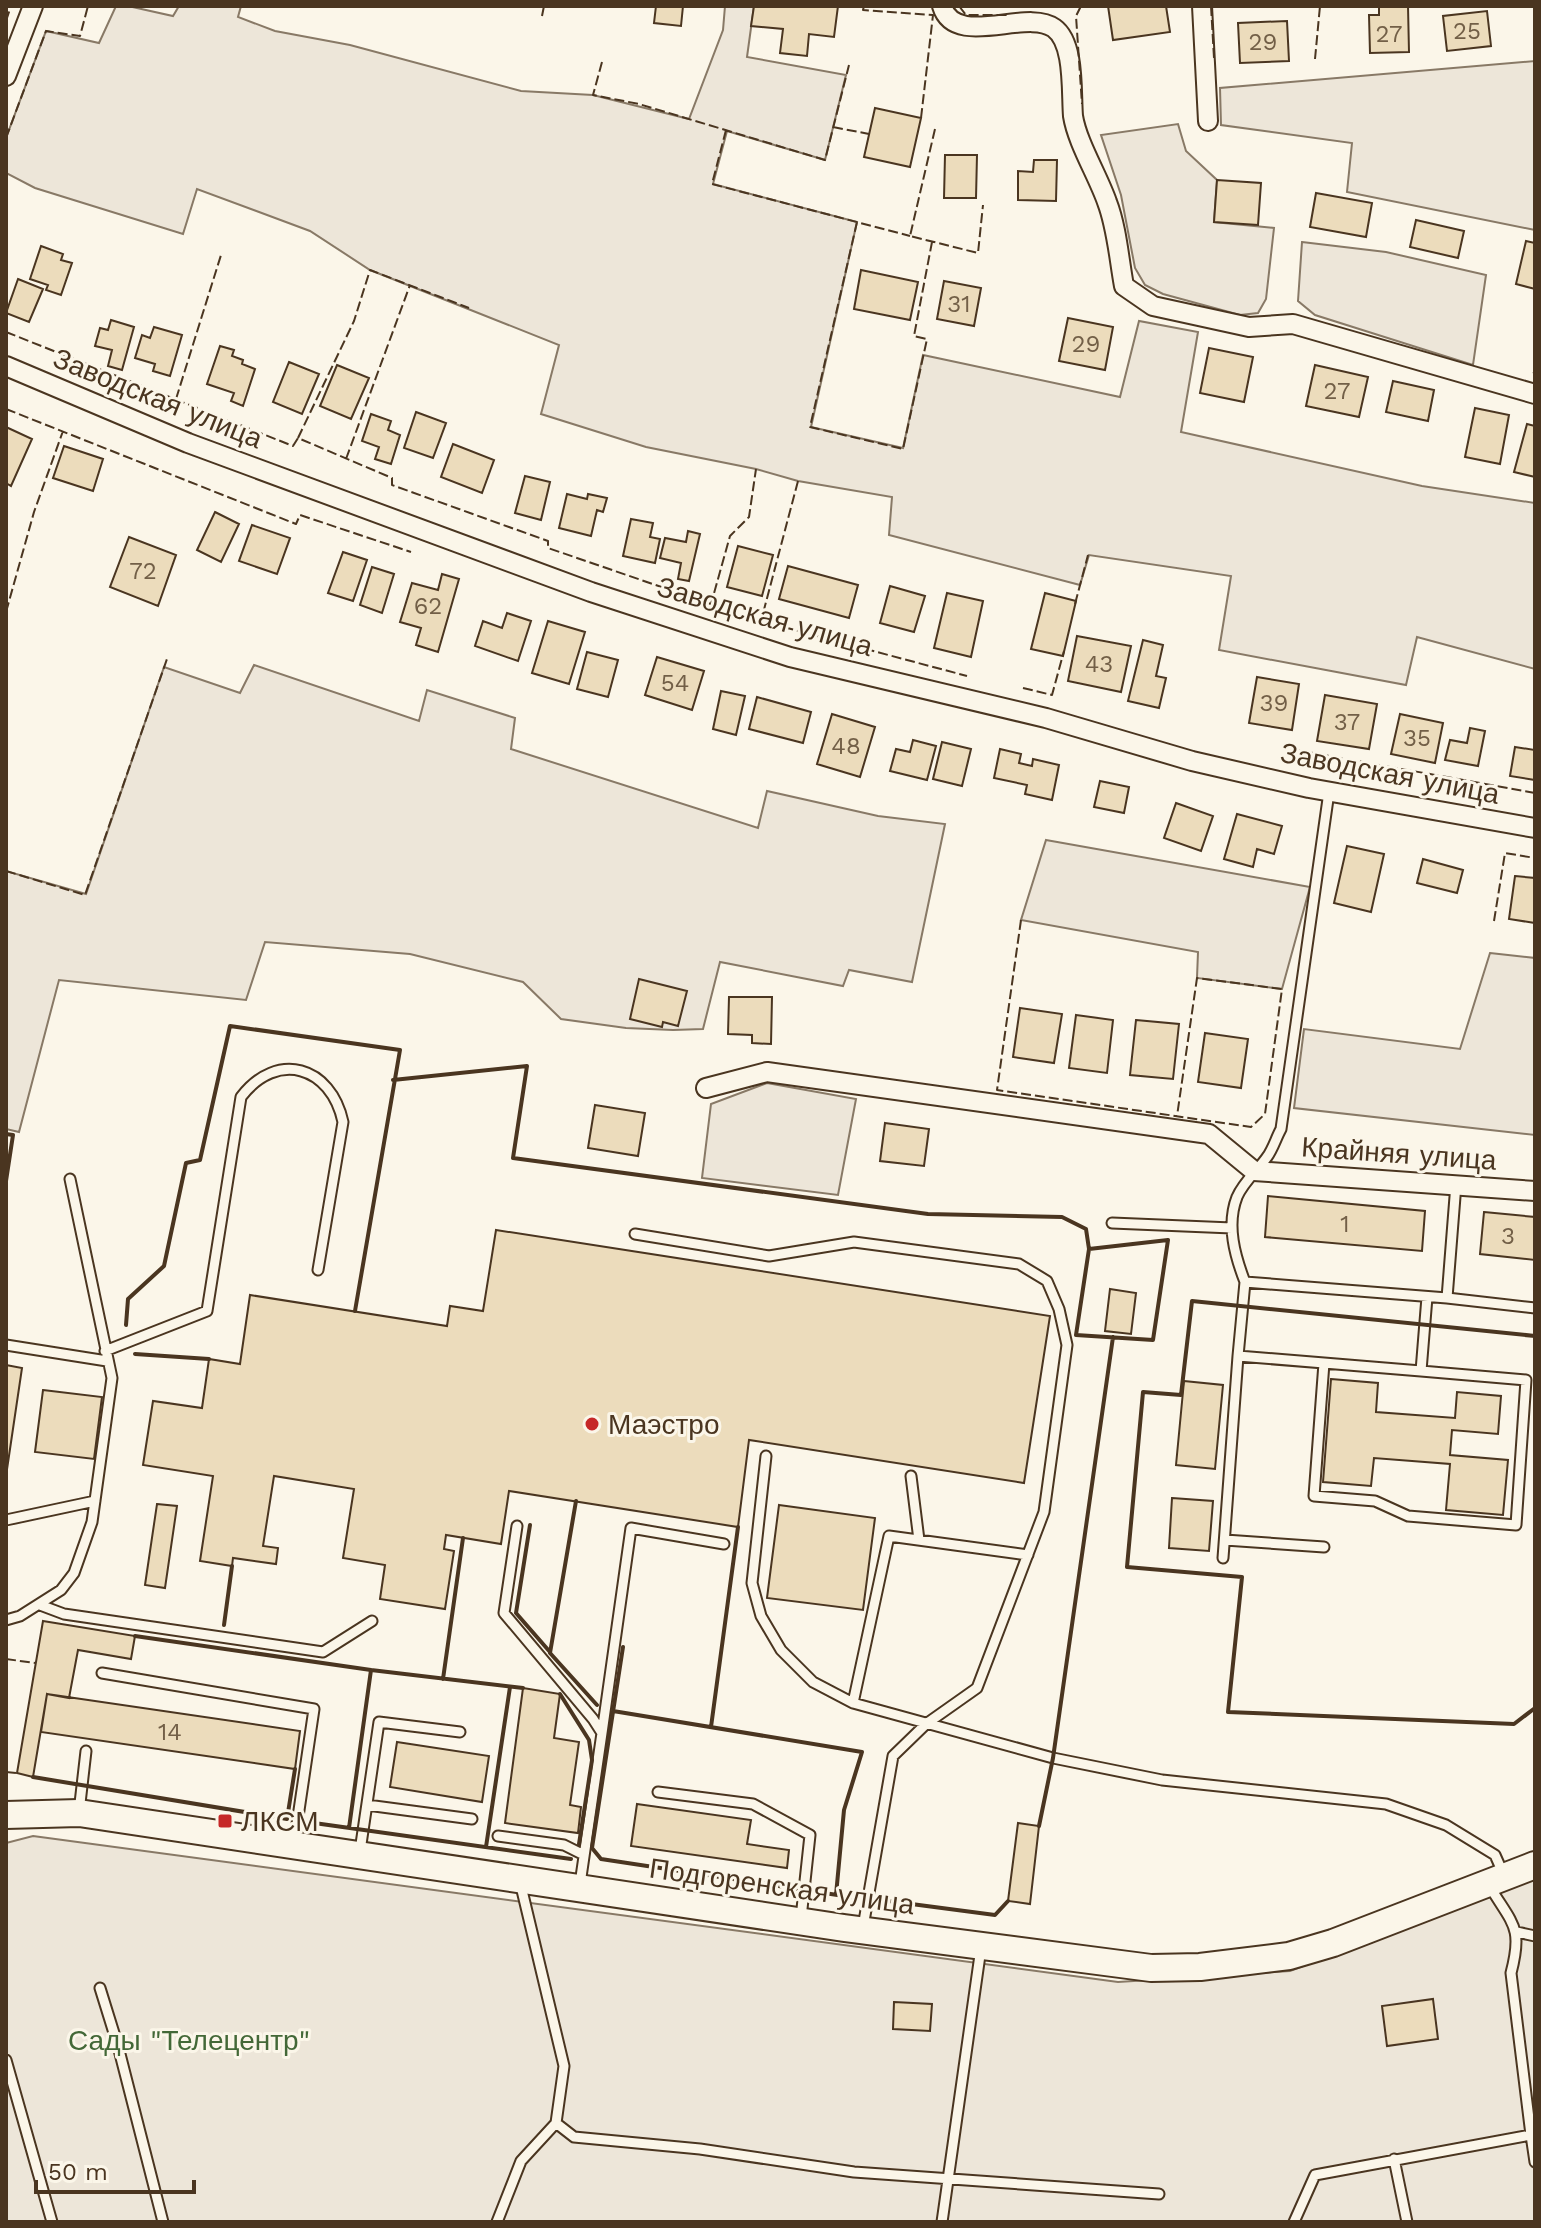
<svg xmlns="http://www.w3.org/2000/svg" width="1541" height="2228" viewBox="0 0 1541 2228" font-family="'Work Sans',sans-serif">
<rect width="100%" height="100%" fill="#fbf6e9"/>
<path fill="#ede6d9" stroke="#887966" stroke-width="2" d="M116,6h12l45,10 6,-10h62l-3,11 37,14 75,14 171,46 72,4 96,24 34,-89 2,-24h29l-7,51 99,18 -21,85 -98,-29 -14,53 144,38 -46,205 92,21 20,-93 197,42 19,-76 59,11 -17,100 241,54 113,17v166l-118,-32 -11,48 -187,-35 12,-74 -142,-21 -9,30 -191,-50 3,-38 -94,-16 -42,-12 -110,-22 -105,-33 18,-69 -189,-75 -60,-39 -113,-42 -14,45 -148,-46 -29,-15v-35l40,-107 53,12z
M1535,61v169l-188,-38 5,-49 -131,-18 -1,-37z
M1178,124l8,27 31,29 -3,42 60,6 -8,71 -8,14 -18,2 -77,-21 -18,-9 -10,-17 -14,-73 -20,-60z
M1302,242l84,10 100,23 -13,90 -158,-50 -17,-14z
M254,665l165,56 8,-31 88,28 -4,31 247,79 9,-37 111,25 67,8 -33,158 -63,-12 -6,16 -123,-24 -17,67 -30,1 -47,-2 -65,-9 -38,-37 -113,-28 -145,-12 -19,58 -187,-20 -40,152 -13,-3v-258l80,23 78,-227 76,26z
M1046,840l264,47 -28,102 -85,-11 1,-26 -177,-32z
M1490,953l45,5v177l-241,-27 10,-79 156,20z
M767,1083l89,16 -18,96 -136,-17 9,-74z
M33,1836l1085,146 172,-11 245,-92v343h-1529v-379z"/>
<path fill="#ecdcbc" stroke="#4a3520" stroke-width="2" d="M656,6h27l-2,20 -27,-3z
M754,6h84l-4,31 -25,-3 -2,22 -27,-3 3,-24 -32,-3z
M1108,6h58l4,26 -57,8z
M1379,6h29l1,46 -39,1 -1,-38h10z
M1487,11l4,35 -44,5 -4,-35z
M1287,21l2,40 -49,2 -2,-40z
M875,108l46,10 -11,49 -46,-10z
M945,155h32l-1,43h-32z
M1034,160h23l-1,41 -38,-1v-29l15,1z
M1217,180l44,3 -3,42 -44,-3z
M1316,193l56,10 -6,34 -56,-10z
M1416,220l48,11 -6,27 -48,-11z
M1526,241l9,2v46l-19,-5z
M41,246l22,8 -2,6 11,3 -11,32 -15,-5 2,-5 -18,-6z
M861,270l57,12 -8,38 -56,-11z
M18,279l25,10 -14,33 -23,-9z
M944,281l37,7 -7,38 -37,-7z
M1068,318l45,9 -8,43 -46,-9z
M111,320l23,7 -12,43 -14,-4 4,-16 -17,-4 5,-18 8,2z
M154,327l28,8 -12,41 -17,-5 2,-7 -20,-6 7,-23 8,3z
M220,346l14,4 -2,6 11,4 -1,4 13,5 -12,37 -12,-5 3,-8 -27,-9z
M1209,348l44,9 -9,45 -44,-9z
M289,362l30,12 -17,40 -29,-12z
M337,365l32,13 -18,41 -31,-13z
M1315,365l53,12 -9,40 -53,-11z
M1393,381l41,9 -6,31 -42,-9z
M1475,408l34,7 -9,49 -35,-7z
M416,412l30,11 -13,35 -29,-10z
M371,414l20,7 -3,9 12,5 -9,29 -16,-5 4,-12 -17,-6z
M1527,424l8,2v51l-21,-5z
M6,427l26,12 -21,47 -5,-3z
M453,444l41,16 -12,33 -41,-16z
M64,446l39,13 -10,32 -40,-13z
M525,476l25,6 -9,38 -26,-7z
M567,494l20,5 1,-5 19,4 -4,14 -6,-2 -6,26 -32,-8z
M215,512l24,12 -18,38 -24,-12z
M631,519l22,4 -3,14 10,2 -5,24 -32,-7z
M252,525l38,13 -13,36 -38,-13z
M688,531l12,3 -11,47 -11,-2 3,-16 -21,-5 5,-20 21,4z
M129,537l47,18 -18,51 -48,-19z
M738,546l35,9 -11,41 -35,-9z
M343,552l24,8 -14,41 -25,-8z
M788,566l70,19 -9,33 -70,-19z
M372,567l22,7 -12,39 -22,-8z
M442,574l17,5 -21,73 -22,-7 5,-17 -21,-6 12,-39 26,7z
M890,586l35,10 -11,36 -34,-9z
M947,593l36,8 -12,56 -37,-9z
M1045,593l31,8 -13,55 -32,-7z
M507,613l24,8 -13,40 -43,-15 8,-25 19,7z
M548,621l37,11 -16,52 -37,-11z
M1077,636l54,10 -10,46 -53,-11z
M1143,640l20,5 -7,31 10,2 -7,30 -31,-7z
M587,652l31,8 -10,37 -31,-8z
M657,657l47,14 -12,39 -47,-15z
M1257,677l42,7 -7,46 -43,-7z
M721,691l24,5 -9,39 -23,-6z
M1325,695l52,9 -8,45 -52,-8z
M757,697l54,15 -8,31 -54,-14z
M832,714l43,13 -15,50 -43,-13z
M1400,714l43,9 -8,40 -44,-9z
M1470,728l15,3 -7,35 -33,-6 5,-20 17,3z
M913,740l23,6 -9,34 -37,-9 6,-22 14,3z
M942,742l29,7 -9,37 -29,-7z
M1515,747l20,3v30l-25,-4z
M1000,749l21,5 -2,9 13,3 1,-7 26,6 -7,35 -27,-6 2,-9 -33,-7z
M1100,781l29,6 -5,26 -30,-6z
M1176,803l37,13 -12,35 -37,-13z
M1237,814l45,12 -8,28 -17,-5 -4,18 -29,-8z
M1347,846l37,8 -13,58 -37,-9z
M1423,859l40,11 -6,23 -40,-10z
M1515,876l20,2v45l-26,-4z
M639,979l48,12 -9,35 -15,-4 -1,5 -32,-8z
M729,997h43l-1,47 -19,-1v-8l-24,-1z
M1020,1008l42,6 -8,49 -41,-6z
M1076,1015l37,5 -6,53 -38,-5z
M1136,1020l43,4 -6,55 -43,-4z
M1205,1033l43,6 -7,49 -43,-6z
M595,1105l50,8 -7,43 -50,-8z
M885,1123l44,6 -5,37 -44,-5z
M1268,1196l157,15 -3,40 -157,-14z
M1484,1212l51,5v43l-55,-6z
M496,1230l554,86 -26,167 -275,-43 -11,87 -229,-36 -8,53 -55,-9 -2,14 10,2 -9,58 -65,-10 5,-34 -42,-7 11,-69 -80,-13 -11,70 15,2 -2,16 -43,-6 -1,8 -32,-5 13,-85 -70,-11 10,-64 49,7 7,-49 31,5 10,-69 197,31 3,-20 33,5z
M1110,1289l26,4 -5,41 -26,-3z
M6,1365l16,3 -16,108z
M1331,1379l47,4 -2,29 79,6 2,-26 44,4 -3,38 -46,-4 -2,25 58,5 -5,55 -57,-5 4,-46 -76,-6 -3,28 -48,-4z
M1184,1381l39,4 -8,84 -39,-4z
M43,1390l59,7 -8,62 -59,-7z
M1172,1498l41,3 -4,50 -40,-3z
M157,1504l20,2 -12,82 -20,-3z
M779,1505l96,13 -12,92 -96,-12z
M43,1621l92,15 -4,23 -53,-9 -9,48 -22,-4 -14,83 -16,-4z
M523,1688l37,6 -6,44 25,4 -9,63 11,2 -3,26 -73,-10z
M47,1694l253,37 -5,38 -254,-37z
M397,1742l92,14 -7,46 -92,-15z
M637,1804l114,16 -4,24 42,6 -2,18 -156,-22z
M1018,1823l21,3 -9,78 -22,-3z
M1433,1999l5,40 -51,7 -5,-40z
M894,2002l38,2 -2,27 -37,-2z"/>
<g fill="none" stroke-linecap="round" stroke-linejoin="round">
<g stroke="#4a3520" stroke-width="13">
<path id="lane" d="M1329,792l-48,337c-5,9 -8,20 -14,28 -9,13 -23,24 -30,40 -11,28 -2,59 8,85l202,16
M1456,1184l-9,114 88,10
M1112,1223l120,5
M635,1234l134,22 85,-14 165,22 28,17 12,28 8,36 -23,167 -67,176 -51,36 -33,32 -30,171
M1245,1282l-7,74 86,7
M6,1345l101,16
M105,1351l102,-40 34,-214c36,-47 90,-31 102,25l-25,148
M1421,1371l-97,-8 -10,133 61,5 33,15 108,9 10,-145 -105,-9 6,-74
M766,1456l-14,127 9,33 20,34 32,32 40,21 200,55 109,22 224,24 60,21 49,30 8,18
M911,1476l8,64
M6,1520l89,-19
M517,1526l-13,87 89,106 9,14 -22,151
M1225,1540l99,7
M1223,1558l15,-202
M40,1605l24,9 259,38 49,-31
M6,1620l14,-4 41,-26 13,-17 18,-51 20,-144 -42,-199
M102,1673l212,36 -20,135
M853,1703l36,-167 139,19
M602,1733l29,-205 93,16
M658,1792l95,12 57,31 -9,83
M367,1805l105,14
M79,1812l7,-61
M498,1836l66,9 20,10
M360,1851l19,-129 81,10
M1517,1932l18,4
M100,1988l18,58 45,176
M6,2060l46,162
M556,2123l18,14 126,12 154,23 305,22
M1535,2135h-4l4,27
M1394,2159l13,63
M497,2222l24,-61 35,-38 8,-57 -44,-184
M942,2222l39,-274
M1294,2222l21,-47 216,-40 -20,-162c12,-46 2,-48 -21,-86"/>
</g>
<g stroke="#4a3520" stroke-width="22">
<path id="street" d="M942,6c13,43 85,2 112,22 21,15 17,64 19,88 4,26 25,60 34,86 10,26 12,57 17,84l29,20 96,21 44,-3 242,70
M1202,6l6,115
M6,76l27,-70
M6,366l182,77 403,149 199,65 256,61 146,43 117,27 226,40
M706,1088l61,-16 442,62 45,37 281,20"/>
</g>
<g stroke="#4a3520" stroke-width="30">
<path id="secondary" d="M6,1815l73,-2 765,115 307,40 49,-1 89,-11 44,-13 202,-78"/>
</g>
<use href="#lane" stroke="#fbf6e9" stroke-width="9"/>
<use href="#street" stroke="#fbf6e9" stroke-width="18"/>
<use href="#secondary" stroke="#fbf6e9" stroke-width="26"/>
<path stroke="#4a3520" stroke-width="2" stroke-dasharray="10 4" stroke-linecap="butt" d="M864,6l-1,4 70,5 -12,103
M959,6l7,9h41
M1081,6l-5,10 6,88
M1211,6l3,52
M542,16l2,-10
M6,21l5,-15
M1315,59l5,-53
M602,62l-9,33 46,9 186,56 24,-95
M833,127l36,7
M935,129l-25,107 68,17 5,-48
M726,130l-14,54 198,52
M6,138l40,-107 34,5 8,-30
M857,222l-47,205 93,22 24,-110 -13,-3 18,-94
M6,332l287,114 5,-8 94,40v7l156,56v7l163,56 19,-68 19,-19 7,-48
M1533,372l2,1
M176,399l45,-144
M6,409l290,115 4,-9 111,37
M298,438l56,-117 16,-51 99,38
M346,459l64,-174
M798,481l-37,140 206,55
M1075,604l13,-49
M6,612l28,-100 29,-81
M1023,688l29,7 12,-44
M1291,749l244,44
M6,871l79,24 83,-239
M1021,920l-24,170 254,37 14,-13 17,-125 -85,-11 -20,138
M1494,921l11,-68 30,5
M6,1659l29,4
M6,1772l11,1"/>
<path stroke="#4a3520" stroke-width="4" d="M393,1080l134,-14 -14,92 415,56 134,3 24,12 3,20 -13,86 77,5 15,-100 -79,9
M6,1134l7,1 -7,46
M126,1325l2,-26 36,-33 22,-103 14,-3 30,-134 170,24 -45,261
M1535,1336l-343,-35 -11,94 -38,-3 -16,175 115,10 -14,135 286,12 21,-16
M135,1354l74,5
M576,1501l-26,152 47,52
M530,1525l-14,88 34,39
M224,1625l8,-59
M135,1636l236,34 -22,158
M623,1647l-31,201 9,11 256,39
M371,1670l152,18
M443,1679l20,-141
M560,1694l29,46 3,20 -13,84
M613,1711l249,41 -18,58 -8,85
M711,1727l27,-200
M33,1777l254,42 8,-50
M307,1822l264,37
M1039,1826l14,-68 60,-421
M486,1847l24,-160
M881,1900l114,15 13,-14"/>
</g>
<g fill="#c62828" stroke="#fbf6e9" stroke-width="3">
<circle cx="592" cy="1424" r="8"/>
<rect x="217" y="1813" width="16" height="16" rx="4"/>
</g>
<g text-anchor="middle" stroke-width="6" stroke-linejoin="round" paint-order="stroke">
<g font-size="24" fill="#725f47">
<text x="1467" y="39">25</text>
<text x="1389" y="42">27</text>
<text x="1263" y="50">29</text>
<text x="959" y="312">31</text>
<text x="1086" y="352">29</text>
<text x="1337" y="399">27</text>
<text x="143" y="579">72</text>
<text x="428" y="614">62</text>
<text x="1099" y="672">43</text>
<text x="675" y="691">54</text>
<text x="1274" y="711">39</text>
<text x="1347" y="730">37</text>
<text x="1417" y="746">35</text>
<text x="846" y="754">48</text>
<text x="1345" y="1232">1</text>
<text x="1508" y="1244">3</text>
<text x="170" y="1740">14</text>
</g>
<g font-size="28" fill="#4a3520" stroke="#fbf6e9">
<text transform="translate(158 398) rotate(22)" y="10">Заводская улица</text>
<text transform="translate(765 616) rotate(16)" y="10">Заводская улица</text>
<text transform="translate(1390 773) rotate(11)" y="10">Заводская улица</text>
<text transform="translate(1399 1153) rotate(4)" y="10">Крайняя улица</text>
<text transform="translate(782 1886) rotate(8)" y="10">Подгоренская улица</text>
</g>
<g font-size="28" fill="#4a3520" stroke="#fbf6e9" text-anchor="start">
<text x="608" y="1434">Маэстро</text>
<text x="241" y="1831">ЛКСМ</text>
</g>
<g font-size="28" fill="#436837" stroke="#fbf6e9">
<text x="189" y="2050">Сады "Телецентр"</text>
</g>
</g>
<rect width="1541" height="2228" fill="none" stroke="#4a3520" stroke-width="16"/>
<path d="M36 2180v12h158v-12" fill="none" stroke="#4a3520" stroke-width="4"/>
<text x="48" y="2180" font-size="24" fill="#4a3520" stroke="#fbf6e9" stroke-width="6" paint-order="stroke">50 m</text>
</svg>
